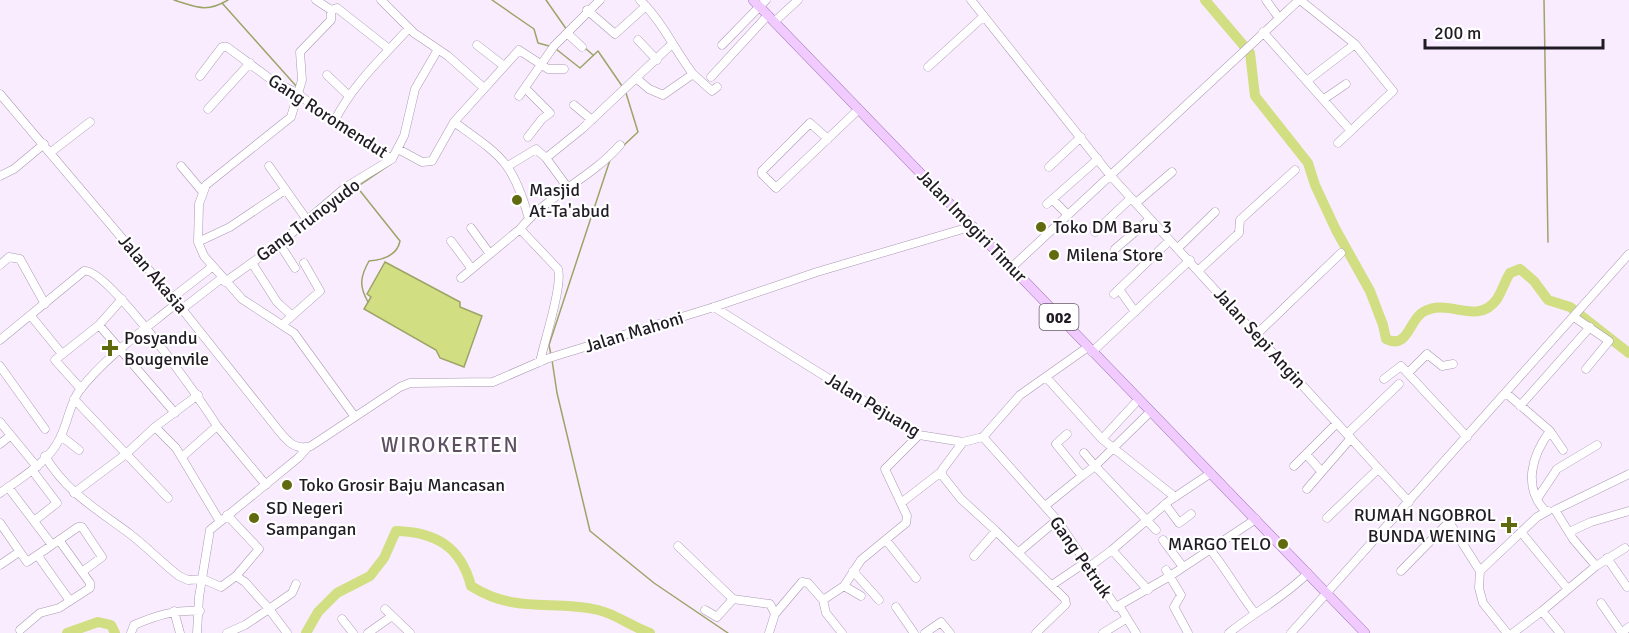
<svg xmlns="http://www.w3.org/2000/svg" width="1629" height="633" viewBox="0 0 1629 633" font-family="Signika,sans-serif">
<rect width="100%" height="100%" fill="#f9ecff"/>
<path fill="#d1de82" stroke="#9ca466" stroke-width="1.5" d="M385,262l75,40v5l22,9 -18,51 -24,-9 -4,-8 -72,-41 7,-12 -4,-3z"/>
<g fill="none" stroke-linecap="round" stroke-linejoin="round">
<path stroke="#9ca466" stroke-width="1.5" d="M174,0c23,7 32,13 54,0
M492,0l42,29 4,14 11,3
M546,0l21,30
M1544,0l4,242
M222,3l75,84
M585,48l8,7
M556,49l24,19 18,-17 24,35
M623,146l15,-14 -12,-39
M368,302c-9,-16 -8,-25 1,-41 14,-1 28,-5 31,-20l-43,-54 34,-23
M551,355l-2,-10 61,-185
M552,360l5,33 33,138 64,52 74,50"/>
<path stroke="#d1de82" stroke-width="10" d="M1205,0l45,53 5,43 53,67 7,22 21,45 34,61 13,34 3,14c22,11 23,-19 37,-27 26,-15 54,15 74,-13 5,-8 8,-18 13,-26l10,-4 14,12 14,19 22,7 59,46
M67,633l31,-11 13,3 4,8
M306,633l12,-21 19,-19 33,-17 14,-18 12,-27c40,1 65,16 75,55 46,29 81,13 127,24 18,4 34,17 52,23"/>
<g stroke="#a999af" stroke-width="9">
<path id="minor" d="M316,0l15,10v10l-31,32 2,28 -11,37 -85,68 -7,19 -1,38 6,14 38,43 52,34 61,84
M381,0l33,33 34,23 36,32
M971,0l139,175 299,327
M1266,0l13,18
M1300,0l55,44 38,47 -55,52
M331,10l6,-2 52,41
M587,10l28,24 31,-28
M774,22l24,-22
M1263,32l88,99
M567,33l15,14
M638,40l19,20
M477,45l27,21
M722,45l44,-45
M928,67l56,-51
M693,74l19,17 5,-4
M327,75l22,21
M200,76l22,-29h5l46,34 24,12 37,29 58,37 12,-23 11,-47 22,-38
M711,77l57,-62
M636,78l13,11 14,6 30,-21c-19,-25 -31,-53 -53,-74
M1308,80l47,-36
M525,88l25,25 -8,6 -14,18
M0,94l182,215 97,122c9,11 17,20 32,15l89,-59 10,-4 83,-1 53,-23 168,-52 103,-35 156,-46
M519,96l35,-50 46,-46
M1324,99l22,-15
M574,105l18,15
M208,109l42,-46
M334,122c18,-37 48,-64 75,-94
M454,122c47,34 59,39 75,97
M828,139l-18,-16 -48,48v3l14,14 83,-79
M398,149l24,13 10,-1 22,-39 65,-72 29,19h16
M51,152l39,-30
M546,158l36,-29 90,-85
M181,166l21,25
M269,166l38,54
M508,166l28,-17 10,9 22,30
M1049,167l32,-30
M0,176l14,-7 30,-25
M1053,200l15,15
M1136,203l36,-31
M1047,204l51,-45
M471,228l19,26
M520,229c28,-34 71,-51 100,-84
M1095,232l36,-34
M451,241l21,28
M198,242l32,-15 55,-37
M279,243l16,25
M1178,248l37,-36
M1115,249l35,-30
M252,263l25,39 14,13
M0,265l9,-8 11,2 25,45
M1012,267l287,-267
M1199,270l40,-37 1,-13 55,-50
M461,278l59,-49 38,40c5,16 -14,73 -18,93
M225,282l60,-43 61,-52 46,-28
M1119,289l16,23
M1114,294l55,-53
M172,298l40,-31
M714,307l205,128 44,7 20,-5 37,-42 68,-48
M182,309l40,-31
M31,316l31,38
M1574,317l35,24 -23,28
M283,324l37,-33 -16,-28
M99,325l23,-26
M1257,334l84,-81
M0,340l84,-69c23,-5 119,132 133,155l-35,31
M1092,352l98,-92
M0,366l45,63
M1408,373l19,-19 15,12 11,-2
M1046,377l56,62 73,58
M1384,379l17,-13 66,71
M81,389l-26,-29 44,-35 76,88
M1506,393l44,38c-18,24 -28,56 -4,81
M74,399l94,99
M1520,406l70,-79
M1150,412l-55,54 61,64
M0,422l37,45
M217,426l49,59
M155,427l43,-32
M1550,431l13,19
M1067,434l-11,10 26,32 13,-10 -11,-13
M1347,434l52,-50
M61,436l18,14
M983,437l74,83 59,87 54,-31 86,-57
M1102,439l36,-39
M963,442l-21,28v5l19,24 35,32
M0,444l10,-8
M1306,454l15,17
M45,456c21,36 53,54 85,78 17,13 32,29 49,42l9,4 15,-1 18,8 15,-11
M1294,466l43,-43
M32,470l25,33 -23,18
M1307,489l44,-51
M0,493c21,-15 49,-31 60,-55 8,-16 9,-32 19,-47 26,-34 65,-61 98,-88
M74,493l52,-39 29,-27 21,21 43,72
M1537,499l20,-30 40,-24
M901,503l40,-31
M1165,504l14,19 12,-9
M1045,506l37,-30
M227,515l32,34 -23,27 9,6 24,27 23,-16 4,-9
M1327,518l51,-49
M0,523l27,39 25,-17 -44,-58
M1521,532l46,56
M1569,532l22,-10 38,-11
M886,540l30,38
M1163,540l20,27
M55,543l23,-16h4l20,30 -20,15
M678,546l55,53
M1209,548c17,21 29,43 45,64
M1019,552l38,-32
M38,556l32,45
M974,556l22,-25 69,68 1,5 -30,29
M1607,558l20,29
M0,565l19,-13
M1596,566l-23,-27 -18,-29 74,-36
M1089,567l23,-17
M1166,570l15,25 -7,12 14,26
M853,571l26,29
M1401,571l48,-49 31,49 -1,17 4,15 24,30
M1480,571l57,-54 11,-6
M1052,585l34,-23
M844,586l17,10
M1148,590l-36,-40 57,-49 42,-28
M823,600l3,13 16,20
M1601,603l20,29
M896,607l18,26
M1120,607l16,26
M385,609l25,24
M705,610l12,7 16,-18 37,5 5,10
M174,611l6,22
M342,619l11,14
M20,630l20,-17 19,-5 31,-20v-5l-31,-43
M131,633l3,-8c21,-9 42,-16 66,-14
M197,633l2,-36 11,-67 88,-72 9,-10
M227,633l18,-8 24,-16 18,24
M368,633l24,-17
M769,633l6,-19 27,-32 6,1 15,17 21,-14 17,-26 45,-37 1,-7 -22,-47 34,-34
M925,633l16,-11 9,11
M1103,633l23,-14
M1229,633c27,-22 53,-34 79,-60
M1291,633l338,-379
M1513,633l29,-22
M1560,633l-18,-22 54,-45 29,-18
M1621,633l8,-6"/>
</g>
<g stroke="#a277b2" stroke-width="10">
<path id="major" d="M753,0l612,633"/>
</g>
<use href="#minor" stroke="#fff" stroke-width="8"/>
<use href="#major" stroke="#f1cbff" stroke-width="9"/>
</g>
<g fill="#616a0f" stroke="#fff" stroke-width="2">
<circle cx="517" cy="200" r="6"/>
<circle cx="1041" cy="227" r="6"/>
<circle cx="1054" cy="255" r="6"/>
<path d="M107 339h6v6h6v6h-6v6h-6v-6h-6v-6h6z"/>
<circle cx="287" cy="485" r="6"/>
<circle cx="254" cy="518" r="6"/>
<path d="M1506 516h6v6h6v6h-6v6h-6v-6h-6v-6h6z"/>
<circle cx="1283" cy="544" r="6"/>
</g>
<g text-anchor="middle" stroke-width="4.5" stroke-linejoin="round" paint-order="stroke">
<rect fill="#fff" stroke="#645f66" stroke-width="1.5" x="1039.5" y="304" width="39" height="26" rx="4.5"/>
<g font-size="16" font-weight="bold" fill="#211b24">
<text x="1059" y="323">002</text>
</g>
<g font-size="18" fill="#211b24" stroke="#fff">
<text transform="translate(328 116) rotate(33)" y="6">Gang Roromendut</text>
<text transform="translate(308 220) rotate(-37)" y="6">Gang Trunoyudo</text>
<text transform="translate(972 226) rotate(46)" y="6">Jalan Imogiri Timur</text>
<text transform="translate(153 274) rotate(50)" y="6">Jalan Akasia</text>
<text transform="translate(634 332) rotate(-17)" y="6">Jalan Mahoni</text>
<text transform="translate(1260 338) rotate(48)" y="6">Jalan Sepi Angin</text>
<text transform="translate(873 405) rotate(31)" y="6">Jalan Pejuang</text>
<text transform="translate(1081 557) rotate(55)" y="6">Gang Petruk</text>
</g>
<g font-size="18" fill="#211b24" stroke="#fff" text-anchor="start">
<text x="529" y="196">Masjid<tspan x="529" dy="21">At-Ta'abud</tspan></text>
<text x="1053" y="233">Toko DM Baru 3</text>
<text x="1066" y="261">Milena Store</text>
<text x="124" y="344">Posyandu<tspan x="124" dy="21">Bougenvile</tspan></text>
<text x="299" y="491">Toko Grosir Baju Mancasan</text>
<text x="266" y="514">SD Negeri<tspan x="266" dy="21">Sampangan</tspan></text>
<text x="1496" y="521" text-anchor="end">RUMAH NGOBROL<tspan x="1496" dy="21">BUNDA WENING</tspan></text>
<text x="1271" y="550" text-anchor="end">MARGO TELO</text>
</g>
<g font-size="21" letter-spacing="1.5" fill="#5e4f63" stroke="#fff">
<text x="450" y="452">WIROKERTEN</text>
</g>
</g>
<path d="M1425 39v9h178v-9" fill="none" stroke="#211b24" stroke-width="3"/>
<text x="1434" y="39" font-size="18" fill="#211b24" stroke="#ffffff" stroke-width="4.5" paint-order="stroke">200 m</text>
</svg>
